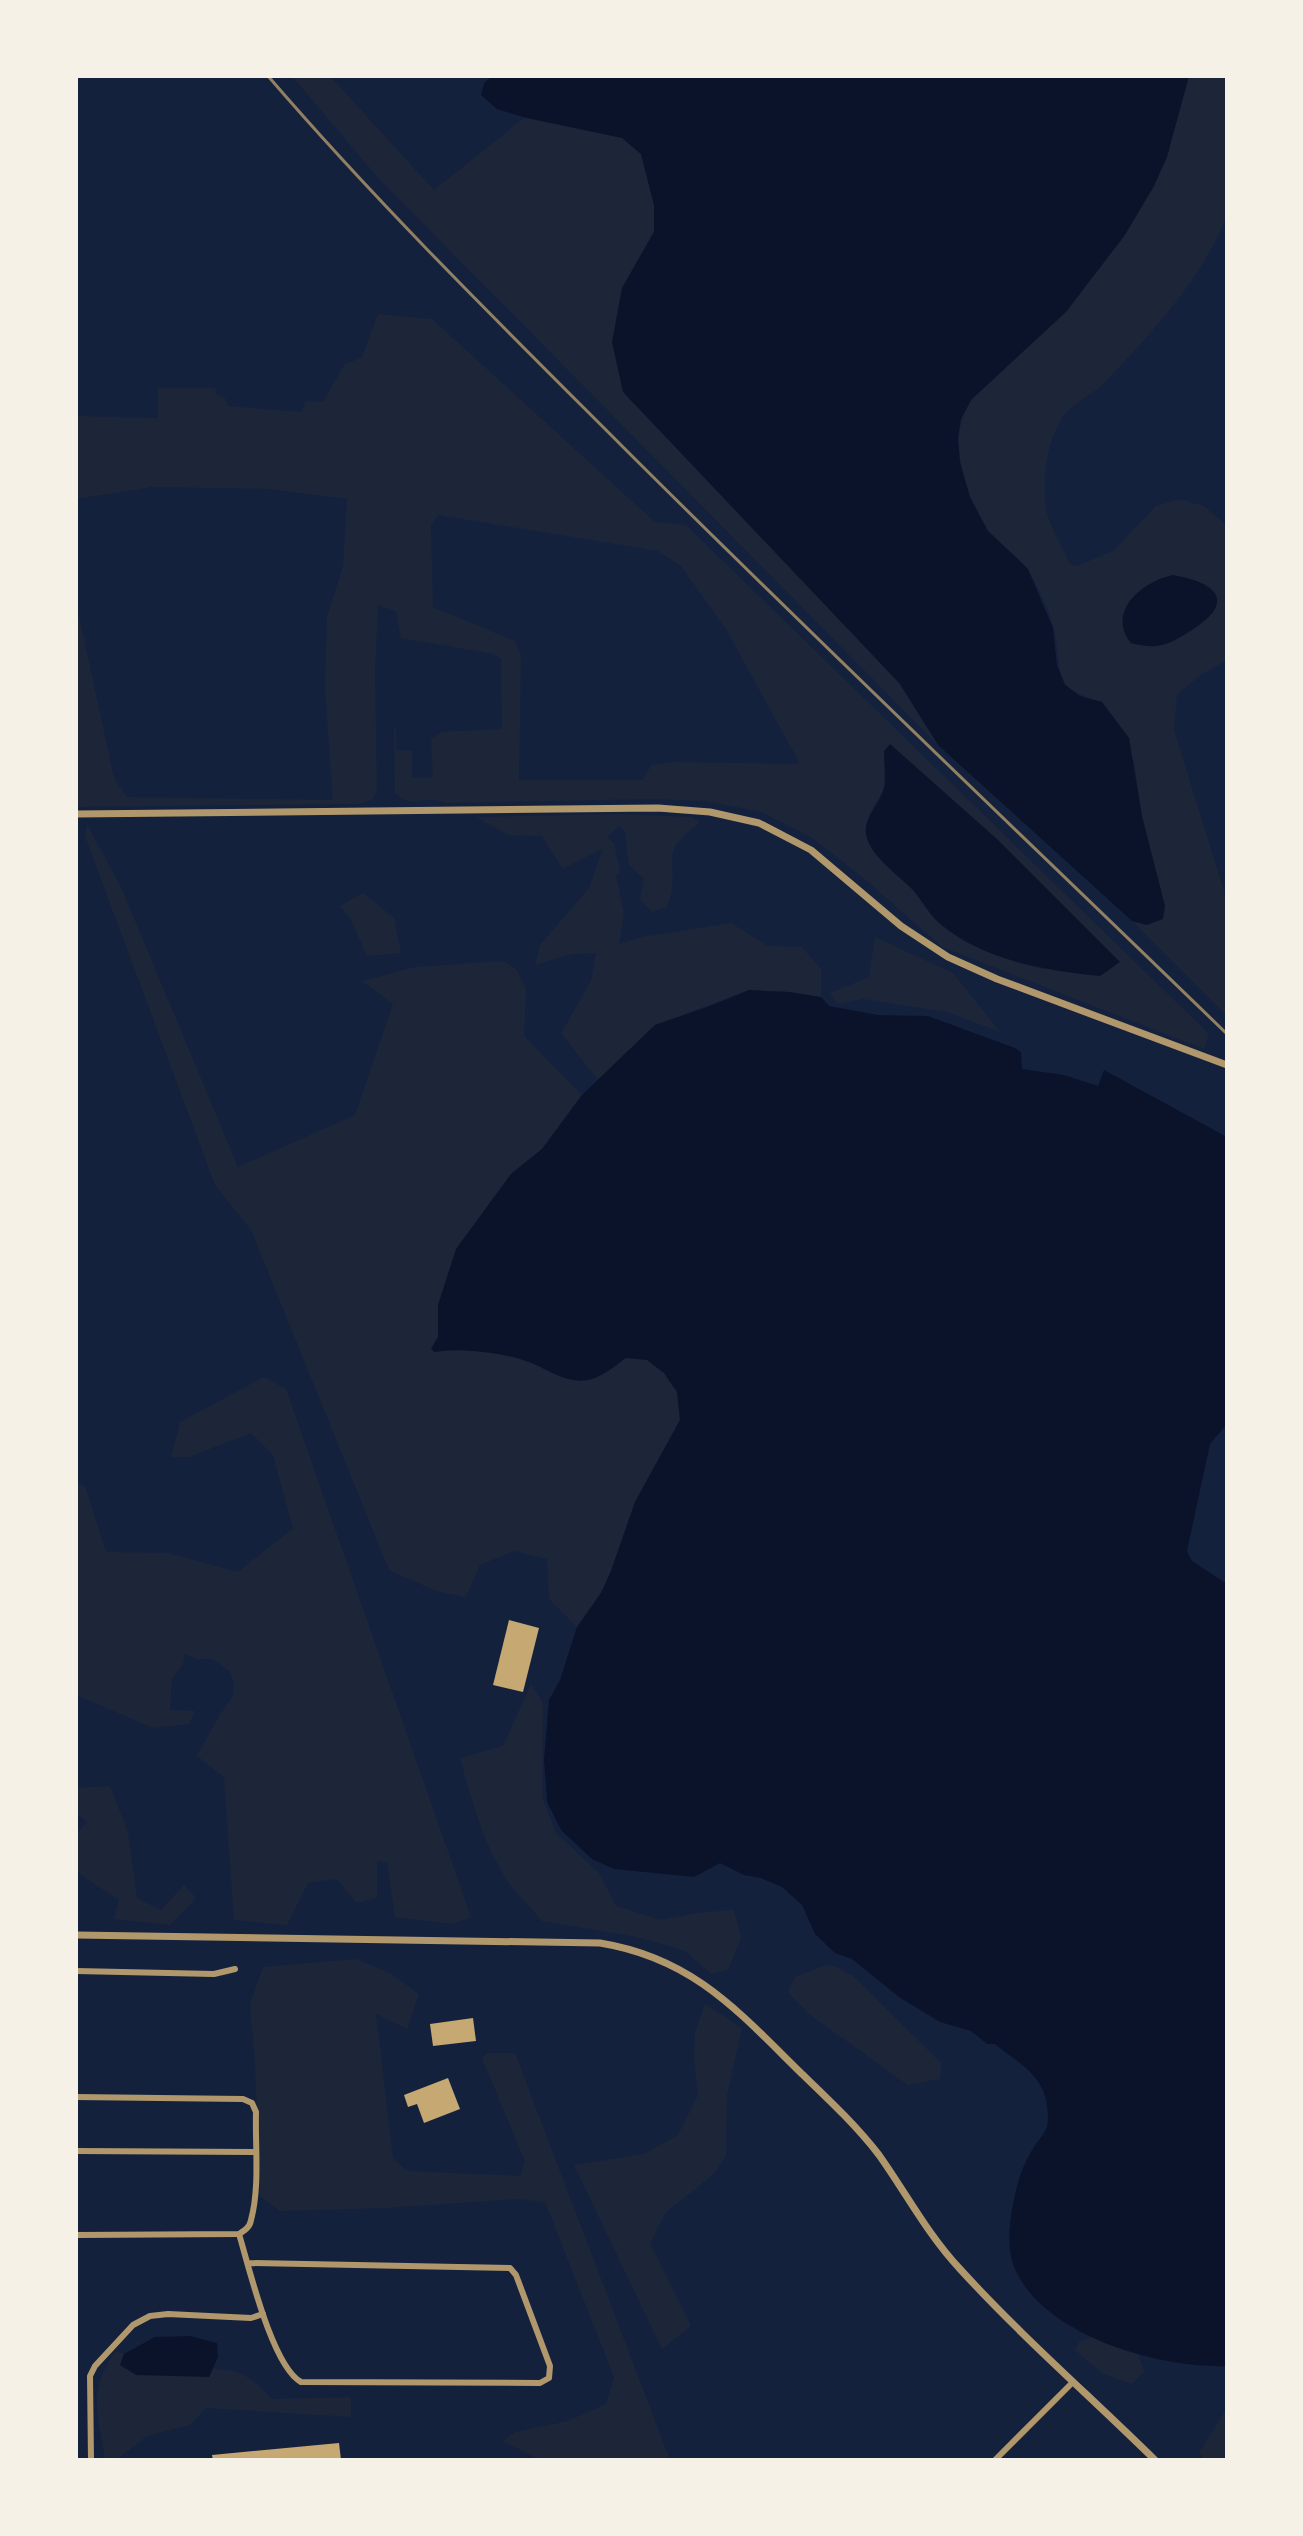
<svg xmlns="http://www.w3.org/2000/svg" width="1303" height="2536" font-family="Raleway,sans-serif">
<rect width="100%" height="100%" fill="#14213d"/>
<g fill="#1d2539" fill-rule="evenodd">
<path d="M292,76h38l104,114 90,-72 99,20 18,16 13,51v27l-32,56 278,396 38,61 -559,-566z"/>
<path d="M1189,76h38v140c-26,64 -76,118 -123,167 -12,13 -33,21 -42,35 -15,24 -19,56 -17,83 1,21 17,44 25,63l7,2 36,-15 43,-45 23,-7 25,7 23,20v134l-23,13 -27,21 -3,36 53,171v115l-95,-95 15,4 -5,-109 -8,-55 -32,-59c-54,-15 -38,-30 -48,-73 -5,-19 -15,-41 -25,-57 -9,-15 -27,-26 -39,-39 -18,-19 -34,-72 -31,-98 1,-13 6,-23 12,-35l212,-307z"/>
<path d="M378,314l54,5 223,203 31,3 523,509 -5,15 -262,-102 -76,-67 -55,-43 -50,-25 -55,-11 -52,-2 -209,4c-20,-10 -30,8 -50,-10l-1,-65h2v22l16,1v26l21,1 -2,-39 11,-7 60,-3 -1,-70 -8,-5 -92,-16 -5,-27 -18,-6 -3,68 2,116 -4,10 -13,5 -284,3v-205l38,176 13,19 206,3 -8,-111 2,-72 16,-51 4,-67 -78,-10 -117,-2 -76,12v-83l82,2v-30h57l2,7 8,3 3,8 73,6 5,-11 17,1 21,-37 18,-8zM438,515l220,36 23,15 46,65 73,133 -127,-2 -22,3 -8,15h-124l2,-124 -6,-15 -82,-34 -2,-82zM884,788l162,182c-38,-10 -76,-21 -106,-47 -13,-10 -20,-27 -32,-38 -13,-12 -40,-32 -42,-52 -2,-15 12,-32 18,-45z"/>
<path d="M617,814l75,3 8,6c-48,33 -16,41 -33,84l-15,5 -12,-13 4,-20 -15,-14 -4,-33 -6,-6 -12,11 7,6 6,28 -4,5 8,37 -5,31 23,-7 89,-14 37,23 34,1 19,22v28l-32,-5 -40,-2 -94,35 -57,55 -37,-47 30,-52 5,-28 -24,1 -37,11 5,-20 49,-57 14,-40 -40,21 -21,-33 -34,-1 -32,-18z"/>
<path d="M87,824l34,63 117,280 117,-52 38,-111 -31,-23 53,-14 88,-6 13,8 10,19 -2,48 58,59 -40,54 -31,25 -64,106 -9,25v32l-5,7 2,8c24,-5 71,1 94,10 19,7 37,22 59,18 14,-3 27,-14 38,-22l21,2 17,13 13,19 3,28 -45,82 -24,69 -10,22 -24,34 -28,-28 -2,-40 -33,-8 -34,14 -14,32 -30,-6 -47,-21 -138,-340 -36,-45 -116,-311 -14,-38z"/>
<path d="M363,893l31,25 7,35 -34,3 -17,-38 -10,-12z"/>
<path d="M875,937l78,36 47,59 -53,-20 -84,-13 -25,5 -8,-11 39,-16z"/>
<path d="M264,1377l22,12 185,528 -19,7 -57,-7 -8,-54 -10,-2v37l-21,5 -19,-24 -29,4 -21,42 -53,-5 -10,-143 -27,-21 22,-40 14,-20 1,-12 -4,-12 -17,-13h-17l-11,-5 -2,10 -11,15 -2,31 25,1 -6,13 -36,4 -77,-33v-212l9,3 21,66 62,1 70,19 55,-44 -20,-73 -22,-22 -62,24h-18l9,-35z"/>
<path d="M531,1684l12,19 -1,94 14,36 43,40 17,33 45,14 36,-7 37,-3 7,28 -13,32 -17,4 -26,-23 -48,-14 -95,-16c-13,-16 -30,-31 -40,-49 -21,-35 -31,-75 -42,-114l43,-12z"/>
<path d="M110,1786l18,46 9,66 24,12 23,-25 12,13 -26,27 -56,-6 5,-19 -38,-25 -5,-7v-34l11,-12 -11,-8v-26z"/>
<path d="M356,1959l36,15 27,20 -12,35 -31,-15 17,144 14,13 113,5 5,-14 -43,-104 6,-5h27l155,407h-130l-37,-19 12,-9 53,-11 38,-17 8,-27 -69,-175 -27,-3 -133,9 -105,3 -20,-15 -5,-134 -5,-58 13,-37z"/>
<path d="M829,1964l23,11 89,88 -1,16 -32,6 -99,-71 -21,-22 7,-15z"/>
<path d="M705,2004l37,24 -15,67 -1,61 -12,18 -48,38 -16,31 41,83 -29,23 -88,-184 70,-11 34,-19 20,-40 -4,-37 1,-25z"/>
<path d="M1093,2337l45,16 6,19 -12,12 -29,-10 -28,-24 4,-8z"/>
<path d="M115,2351l9,3 -4,11 89,12 4,-8c31,0 38,10 60,30l78,-2v20l-145,-9 -16,17 -43,11 -31,24h-11c-7,-48 -18,-65 10,-109z"/>
<path d="M1227,2408v45l-3,3 2,4h-22l-5,-7z"/>
</g>
<g fill="#0b132b">
<path d="M492,76h697l-22,81 -13,29 -29,49 -59,77 -95,88 -10,19 -3,19 2,24 10,35 18,34 40,38 25,59 4,37 8,20 15,11 22,6 27,36 13,78 23,90 -2,13 -16,6 -15,-4 -194,-176 -38,-61 -277,-292 -11,-50 10,-54 32,-56v-27l-13,-51 -19,-16 -99,-21 -26,-8 -16,-14 3,-12z"/>
<path d="M1173,575c42,7 65,26 19,55 -11,7 -22,14 -35,16 -9,1 -18,-1 -26,-3 -25,-32 12,-62 42,-68z"/>
<path d="M890,744l108,96 122,122 -20,14c-56,-6 -116,-15 -161,-53 -12,-11 -19,-27 -31,-38 -13,-12 -40,-32 -42,-52 -2,-16 14,-29 18,-45 2,-11 0,-25 0,-37z"/>
<path d="M749,990l40,2 32,5 8,9 49,9 50,1 87,32 6,4 1,17 42,6 34,11 6,-16 123,67v287l-17,20 -23,107 5,10 35,23v782c-66,3 -183,-30 -212,-97 -11,-25 -4,-57 2,-83 3,-12 8,-24 14,-34 4,-9 14,-17 16,-26 2,-7 0,-24 -2,-30 -7,-24 -32,-37 -50,-52h-8l-16,-13 -31,-9 -41,-25 -47,-38 -17,-6 -20,-19 -13,-29 -20,-18 -21,-9 -17,-3 -24,-12 -26,14 -80,-8 -22,-10 -31,-29 -14,-28 -3,-43 5,-59 11,-20 17,-53 24,-34 10,-22 24,-69 45,-82 -3,-28 -13,-19 -17,-13 -21,-2c-11,8 -24,19 -38,22 -22,4 -40,-11 -59,-18 -23,-9 -70,-15 -94,-10l-4,-3 7,-12v-32l18,-56 55,-75 31,-25 40,-54 73,-70 55,-19z"/>
<path d="M190,2336l27,7 1,14 -9,20 -73,-2 -16,-10 4,-11 31,-17z"/>
</g>
<g fill="#c6a872">
<path d="M509,1620l30,8 -16,64 -30,-7z"/>
<path d="M473,2018l3,23 -43,5 -3,-22z"/>
<path d="M448,2078l12,31 -36,14 -7,-19 -9,3 -4,-12z"/>
<path d="M339,2443l2,17h-128l-1,-5z"/>
</g>
<g fill="none" stroke-linecap="round" stroke-linejoin="round">
<g stroke="#b1986c" stroke-width="6">
<path d="M76,1971l138,3 21,-5"/>
<path d="M76,2097l167,2 9,4 4,9c-1,34 4,75 -5,108 -1,7 -6,10 -12,14l-163,1"/>
<path d="M76,2151l178,1"/>
<path d="M239,2234c10,33 33,132 62,148l239,1 9,-5 1,-12 -34,-91 -6,-7 -262,-5"/>
<path d="M91,2460l-1,-84 5,-10 38,-41 17,-9 18,-2 83,4 12,-4"/>
<path d="M995,2460l78,-78"/>
</g>
<g stroke="#b1986c" stroke-width="7">
<path d="M76,814l582,-6 52,4 49,11 52,27 90,76 47,31 49,22 230,86"/>
<path d="M76,1935l524,8c92,15 137,67 200,129 27,26 56,53 79,83 27,38 49,80 81,114 61,67 130,127 195,191"/>
</g>
<path stroke="#918062" stroke-width="3" d="M268,76c111,129 233,249 353,369 199,199 404,393 606,589"/>
</g>
<rect width="1303" height="2536" fill="none" stroke="#f6f1e7" stroke-width="156"/>
</svg>
